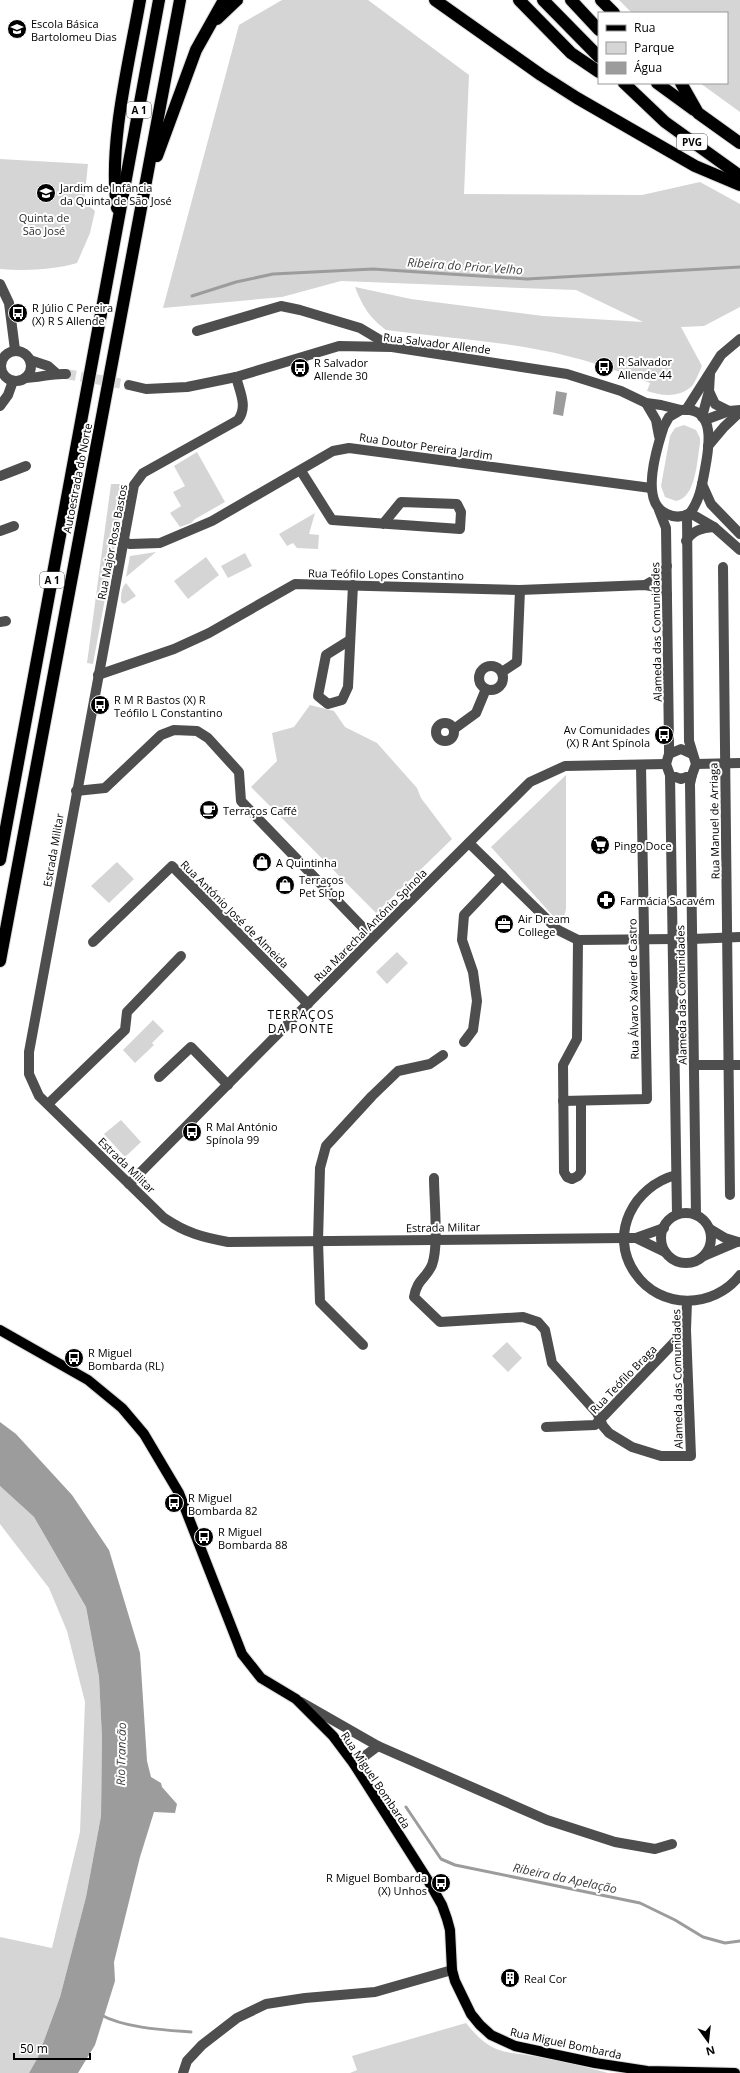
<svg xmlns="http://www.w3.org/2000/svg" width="740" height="2073" font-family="'Open Sans',sans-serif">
<rect width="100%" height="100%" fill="#fff"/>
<g fill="#d5d5d5">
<path d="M282,0h86l101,75 -5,119 178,1 58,-13 40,22v103l-36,19 -23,1 21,39c-3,6 -6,15 -10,20 -13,12 -30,10 -45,5l3,-8c-36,-14 -72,-26 -110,-33 -51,-10 -103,-13 -154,-20 -17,-13 -23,-23 -31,-43l56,12 132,17 100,6 -67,-32 -235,-9 -59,16 -119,11 76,-283z"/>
<path d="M619,0h121v112l-40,-29h27v-70h-95z"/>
<path d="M0,159l88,5 -4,38 11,9 -5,22 -13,30c-24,7 -52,8 -77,6z"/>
<path d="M684,425l12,5 4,8v5c-3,17 -4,55 -24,58l-11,-4 -4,-11 9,-50 5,-8z"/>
<path d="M197,452l28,50 -30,17 -4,4 -11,4 -10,-14 11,-7 -8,-14 12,-6 -11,-20z"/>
<path d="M111,484h15l-33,180 -6,-1z"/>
<path d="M315,513l-6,21 10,1 -1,14 -21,-1 -4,-5 -6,3 -8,-12z"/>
<path d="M156,552l-30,25 4,-21z"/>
<path d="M245,553l7,13 -24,12 -7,-12z"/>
<path d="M206,557l13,18 -31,24 -14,-18z"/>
<path d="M126,583l10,13 -12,8 -3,-2c0,-8 0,-14 5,-19z"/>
<path d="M310,705l24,6 11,16 32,16 40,45 4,10 31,41 -76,74 -125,-126 26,-26 -5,-28 22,-6z"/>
<path d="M566,775v134l-4,17 -71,-79z"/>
<path d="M117,862l17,17 -25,24 -18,-17z"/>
<path d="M397,952l11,11 -21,21 -11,-12z"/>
<path d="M153,1020l11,11 -12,12 2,2 -19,18 -12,-13z"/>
<path d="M121,1120l20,22 -16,15 -21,-23z"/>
<path d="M507,1342l15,16 -14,14 -16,-16z"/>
<path d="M0,1486l34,31 52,90 13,70 3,61 -1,78 -15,81 -26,100 -22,60 -9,16h-29v-136l52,11 28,-116 5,-130 -18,-71 -18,-43 -49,-64z"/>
<path d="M466,2023c28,35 39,27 78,35 22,4 43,9 64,15h-258l7,-3 -5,-14z"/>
</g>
<g fill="#9c9c9c">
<path d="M556,391l11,2 -4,23 -10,-2z"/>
<path d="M0,1422l16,12 56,61 37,55 31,103 7,108 4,16 10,6 1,4 15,17 -2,9 -21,-1 -14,45 -26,105 1,19 -20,64 -17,28h-49l9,-16 22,-60 26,-100 15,-81 1,-78 -3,-61 -13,-70 -52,-90 -34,-31z"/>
</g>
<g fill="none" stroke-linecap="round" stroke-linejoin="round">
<g stroke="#9c9c9c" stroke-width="3">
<path d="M192,296l44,-14 37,-8 100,-5 154,10 213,-12"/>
<path d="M406,1807l35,52 14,6 185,38 35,17 28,17 22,6 15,-2"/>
<path d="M101,2015c24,13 63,15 90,17"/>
</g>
<path stroke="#d9d9d9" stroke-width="10" stroke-dasharray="10 5" stroke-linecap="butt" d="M66,374l63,11"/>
<g stroke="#dbdbdb" stroke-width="12">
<path id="major" d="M0,1330l88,50 34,28 22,26 35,59 63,161 19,24 35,21 37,37 21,28 75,118 13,23 5,14 3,11 2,40 3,11 16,33 9,11 11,10 24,11 80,17 52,8 88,2"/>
</g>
<g stroke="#dbdbdb" stroke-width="14">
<g id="highway">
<path d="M435,0l106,75 36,23 118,68 45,19"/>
<path d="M519,0l52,53 28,19"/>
<path d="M543,0l56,57"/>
<path d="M571,0l28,30"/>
<path d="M601,0l13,13"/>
<path d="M217,19l20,-19"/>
<path d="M624,83l41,39 75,54"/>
<path d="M657,83l37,27"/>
<path d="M681,83l17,30 42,30"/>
<path d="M157,156l39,-106 28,-50"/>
<path d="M117,208c-9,-63 12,-145 23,-208"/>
<path d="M0,860l159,-860"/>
<path d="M0,961l180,-961"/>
</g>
</g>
<g stroke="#4e4e4e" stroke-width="10">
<path d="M0,284l9,19 6,47"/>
<path d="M197,331l84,-25 19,4 60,18 32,19"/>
<circle cx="16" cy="366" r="15"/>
<path d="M30,360l18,6 8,7"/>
<path d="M236,377c4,15 12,30 2,43l-95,53 -9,12 -105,567v22l10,22 125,122c22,15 38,19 64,24l396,-4h12l28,-10"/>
<path d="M25,378c14,0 27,-5 41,-4"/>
<path d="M129,385l17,4 41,-2 49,-10 103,-31 53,1 175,27 54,17 25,12 15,2 20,5"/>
<path d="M709,391l6,13 14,7"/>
<path d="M646,403l10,17 3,16"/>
<path d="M0,406l8,-11 5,-14"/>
<path d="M681,410c36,-4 28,38 24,59 -3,16 -5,31 -15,44 -7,4 -15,5 -23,1 -28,-11 -10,-67 -3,-88l5,-9z"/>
<path d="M686,410l35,-55 19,-16"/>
<path d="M702,417l7,-26 1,-17"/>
<path d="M705,420l24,-9 11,-1"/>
<path d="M708,446l16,-19 16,-15"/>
<path d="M301,471l31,49 128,9 1,-17 -4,-8 -56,-2 -18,22"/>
<path d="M0,476l26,-10"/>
<path d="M702,484l9,20 29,30"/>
<path d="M659,510l7,18 3,216v10l-3,10 4,11 11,4 11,-4 4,-11 -7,-23 -2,-226"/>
<path d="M690,513l24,14 26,23"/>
<path d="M0,531l14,-5"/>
<path d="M686,541c7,-11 16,-13 28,-14"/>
<path d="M124,542l6,2 30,-1 52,-22 121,-70 16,-3 302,40"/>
<path d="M723,567l7,628"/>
<path d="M645,585l16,-9 6,-10"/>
<path d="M0,622l6,-1"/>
<path d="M350,640l-24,15 -8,41 10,8 14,-4 6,-13 5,-102"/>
<circle cx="491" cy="678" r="12"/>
<path d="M502,672l15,-10 3,-72"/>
<path d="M98,675l76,-26 35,-16 86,-49 225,6 125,-5 17,3 5,7"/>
<circle cx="445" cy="732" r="9"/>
<path d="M454,729l22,-16 10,-24"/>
<path d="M669,754l12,-5 11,5"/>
<path d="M696,764l44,-1"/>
<path d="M670,775l7,439"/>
<path d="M692,775l-2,9 6,431"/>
<path d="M76,791l29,-3 56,-53 13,-5 23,1 11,7 31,34 2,29 132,137"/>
<path d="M469,843l89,87 20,10 95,-1"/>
<path d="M692,939l48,-2"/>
<path d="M578,940l-1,99 -14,26 1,107 3,5 5,2 6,-3 3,-4v-71"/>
<path d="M93,942l79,-76 136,138"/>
<path d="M464,1042l9,-12 4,-29 -4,-29 -11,-32 2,-25 38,-40"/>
<path d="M695,1065h45"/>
<path d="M159,1077l32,-30 37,38"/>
<path d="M563,1101l84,-2 -6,-334"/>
<path d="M48,1104l77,-74 2,-18 54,-56"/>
<path d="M676,1175c-42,11 -68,59 -41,98 25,37 79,36 105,2"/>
<path d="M434,1178c0,21 5,69 -2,87 -6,14 -15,14 -18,32l26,25 83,-5 15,5 7,8 7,33 45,50 6,13 6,7 23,14 29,9h30l-5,-126 1,-29"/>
<path d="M129,1184l244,-246 157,-156 35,-16 101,-2"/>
<circle cx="686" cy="1238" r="25"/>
<path d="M710,1229l15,9 13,4"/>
<path d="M636,1238l29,14"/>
<path d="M704,1256l33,-14"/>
<path d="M363,1345l-43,-43 -2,-61 2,-73 6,-22 46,-50 26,-25 32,-7 13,-9"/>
<path d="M546,1427l49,-2 91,-95"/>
<path d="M301,1702l77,44 169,74 68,22 40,7 17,-5"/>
<path d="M354,1764l24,-18"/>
<path d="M183,2073l4,-12 15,-16 35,-27 29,-14 39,-6 70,-6 77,-22"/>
</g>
<use href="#major" stroke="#000" stroke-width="10"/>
<use href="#highway" stroke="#000" stroke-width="12"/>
</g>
<defs>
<g id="school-disc" transform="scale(1)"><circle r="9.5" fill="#000" stroke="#fff"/><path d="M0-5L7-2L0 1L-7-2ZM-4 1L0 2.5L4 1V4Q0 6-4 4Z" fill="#fff"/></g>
<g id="bus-disc" transform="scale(1)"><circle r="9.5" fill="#000" stroke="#fff"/><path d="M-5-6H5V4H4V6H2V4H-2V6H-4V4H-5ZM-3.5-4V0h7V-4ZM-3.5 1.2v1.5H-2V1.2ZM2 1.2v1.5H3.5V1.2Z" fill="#fff"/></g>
<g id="cafe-disc" transform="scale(1)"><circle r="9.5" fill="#000" stroke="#fff"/><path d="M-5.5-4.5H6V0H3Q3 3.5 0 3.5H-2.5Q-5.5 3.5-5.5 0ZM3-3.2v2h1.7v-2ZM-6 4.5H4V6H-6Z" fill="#fff"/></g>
<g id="supermarket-disc" transform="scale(1)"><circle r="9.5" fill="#000" stroke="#fff"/><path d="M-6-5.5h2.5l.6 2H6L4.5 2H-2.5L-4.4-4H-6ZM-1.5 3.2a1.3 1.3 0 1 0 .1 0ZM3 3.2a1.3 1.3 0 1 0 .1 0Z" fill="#fff"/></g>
<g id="shop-disc" transform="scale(1)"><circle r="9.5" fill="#000" stroke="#fff"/><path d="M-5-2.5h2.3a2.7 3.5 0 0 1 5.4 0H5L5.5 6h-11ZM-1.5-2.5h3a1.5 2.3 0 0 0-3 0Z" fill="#fff"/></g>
<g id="pharmacy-disc" transform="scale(1)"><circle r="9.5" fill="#000" stroke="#fff"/><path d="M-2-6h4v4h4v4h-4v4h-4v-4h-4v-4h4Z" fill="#fff"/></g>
<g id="office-disc" transform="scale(1)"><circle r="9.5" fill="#000" stroke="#fff"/><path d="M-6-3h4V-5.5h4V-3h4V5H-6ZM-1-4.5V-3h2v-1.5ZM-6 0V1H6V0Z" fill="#fff"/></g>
<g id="building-disc" transform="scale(1)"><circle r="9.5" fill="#000" stroke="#fff"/><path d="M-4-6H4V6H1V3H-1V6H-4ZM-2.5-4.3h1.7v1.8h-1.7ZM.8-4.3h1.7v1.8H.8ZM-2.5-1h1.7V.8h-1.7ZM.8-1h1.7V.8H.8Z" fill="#fff"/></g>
</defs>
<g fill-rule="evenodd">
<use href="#school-disc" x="17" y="29"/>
<use href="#school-disc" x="46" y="193"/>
<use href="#bus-disc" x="18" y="313"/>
<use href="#bus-disc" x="604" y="367"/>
<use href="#bus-disc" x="300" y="368"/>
<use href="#bus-disc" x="100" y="705"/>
<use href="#bus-disc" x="664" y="735"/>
<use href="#cafe-disc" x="209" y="810"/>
<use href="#supermarket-disc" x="600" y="845"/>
<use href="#shop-disc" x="262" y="862"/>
<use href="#shop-disc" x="285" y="885"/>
<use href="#pharmacy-disc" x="606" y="900"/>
<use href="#office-disc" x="504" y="924"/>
<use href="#bus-disc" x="192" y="1132"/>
<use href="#bus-disc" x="74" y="1358"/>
<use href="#bus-disc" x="174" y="1503"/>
<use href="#bus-disc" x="204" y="1537"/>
<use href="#bus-disc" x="441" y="1883"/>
<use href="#building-disc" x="510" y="1978"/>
</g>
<g text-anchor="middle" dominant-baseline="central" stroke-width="4" stroke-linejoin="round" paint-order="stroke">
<g fill="#fff" stroke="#4c4c4c" stroke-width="1">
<rect x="127" y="102" width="24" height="16" rx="3"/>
<rect x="677" y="134" width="30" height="16" rx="3"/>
<rect x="40" y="572" width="24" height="16" rx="3"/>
</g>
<g font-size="10" font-weight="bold" fill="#000">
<text x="139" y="110">A 1</text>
<text x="692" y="142">PVG</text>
<text x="52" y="580">A 1</text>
</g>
<g font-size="11" fill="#000" stroke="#fff" text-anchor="start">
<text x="31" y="23">Escola Básica<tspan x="31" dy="13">Bartolomeu Dias</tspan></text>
<text x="60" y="187">Jardim de Infância<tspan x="60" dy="13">da Quinta de São José</tspan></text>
<text x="32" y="307">R Júlio C Pereira<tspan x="32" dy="13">(X) R S Allende</tspan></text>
<text x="618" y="361">R Salvador<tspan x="618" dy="13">Allende 44</tspan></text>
<text x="314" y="362">R Salvador<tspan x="314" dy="13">Allende 30</tspan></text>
<text x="114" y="699">R M R Bastos (X) R<tspan x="114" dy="13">Teófilo L Constantino</tspan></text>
<text x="650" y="729" text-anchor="end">Av Comunidades<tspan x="650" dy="13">(X) R Ant Spínola</tspan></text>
<text x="223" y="810">Terraços Caffé</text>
<text x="614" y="845">Pingo Doce</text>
<text x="276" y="862">A Quintinha</text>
<text x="299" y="879">Terraços<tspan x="299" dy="13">Pet Shop</tspan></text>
<text x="620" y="900">Farmácia Sacavém</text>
<text x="518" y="918">Air Dream<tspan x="518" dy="13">College</tspan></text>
<text x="206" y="1126">R Mal António<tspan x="206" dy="13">Spínola 99</tspan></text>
<text x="88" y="1352">R Miguel<tspan x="88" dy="13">Bombarda (RL)</tspan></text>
<text x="188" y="1497">R Miguel<tspan x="188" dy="13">Bombarda 82</tspan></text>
<text x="218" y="1531">R Miguel<tspan x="218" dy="13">Bombarda 88</tspan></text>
<text x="427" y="1877" text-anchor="end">R Miguel Bombarda<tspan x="427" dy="13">(X) Unhos</tspan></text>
<text x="524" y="1978">Real Cor</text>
</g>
<g font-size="11" fill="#2c2c2c" stroke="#fff">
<text x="44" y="217">Quinta de<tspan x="44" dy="13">São José</tspan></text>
</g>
<g font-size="11" fill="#000" stroke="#fff">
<text transform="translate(437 343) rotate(7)">Rua Salvador Allende</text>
<text transform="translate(426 446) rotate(8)">Rua Doutor Pereira Jardim</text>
<text transform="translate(77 478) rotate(-79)">Autoestrada do Norte</text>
<text transform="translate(112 542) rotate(-79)">Rua Major Rosa Bastos</text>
<text transform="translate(386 574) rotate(1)">Rua Teófilo Lopes Constantino</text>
<text transform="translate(656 632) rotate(-91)">Alameda das Comunidades</text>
<text transform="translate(714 821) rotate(-91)">Rua Manuel de Arriaga</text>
<text transform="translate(53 850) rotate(-80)">Estrada Militar</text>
<text transform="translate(235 914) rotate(45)">Rua António José de Almeida</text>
<text transform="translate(370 925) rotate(-45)">Rua Marechal António Spínola</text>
<text transform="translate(633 989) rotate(-91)">Rua Álvaro Xavier de Castro</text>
<text transform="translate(681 995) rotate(-91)">Alameda das Comunidades</text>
<text transform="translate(127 1165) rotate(44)">Estrada Militar</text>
<text transform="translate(443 1227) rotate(-1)">Estrada Militar</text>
<text transform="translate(623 1379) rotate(-46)">Rua Teófilo Braga</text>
<text transform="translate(677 1379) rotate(-91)">Alameda das Comunidades</text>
<text transform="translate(376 1780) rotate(56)">Rua Miguel Bombarda</text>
<text transform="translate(566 2043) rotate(12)">Rua Miguel Bombarda</text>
</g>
<g font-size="12" font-style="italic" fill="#3d3d3d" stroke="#fff">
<text transform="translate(465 266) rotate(4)">Ribeira do Prior Velho</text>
<text transform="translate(121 1754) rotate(-89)">Rio Trancão</text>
<text transform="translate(565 1878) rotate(12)">Ribeira da Apelação</text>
</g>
<g font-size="12" letter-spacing="1" fill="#000" stroke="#fff">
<text x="301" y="1014">TERRAÇOS<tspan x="301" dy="14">DA PONTE</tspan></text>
</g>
</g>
<rect x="598" y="12" width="130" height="72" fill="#ffffff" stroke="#999999"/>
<rect x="606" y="25" width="20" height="6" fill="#000000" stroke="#999999"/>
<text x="634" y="32" font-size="12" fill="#000000">Rua</text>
<rect x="606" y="42" width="20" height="12" fill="#d5d5d5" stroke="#999999"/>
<text x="634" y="52" font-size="12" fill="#000000">Parque</text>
<rect x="606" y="62" width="20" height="12" fill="#9c9c9c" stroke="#999999"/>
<text x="634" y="72" font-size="12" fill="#000000">Água</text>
<g transform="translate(708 2041) rotate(165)" stroke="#ffffff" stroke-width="3" paint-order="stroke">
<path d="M0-3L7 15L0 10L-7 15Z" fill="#000000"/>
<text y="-6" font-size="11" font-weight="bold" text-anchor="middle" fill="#000000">N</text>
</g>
<path d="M14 2053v6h76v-6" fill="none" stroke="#000000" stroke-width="2"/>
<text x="20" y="2053" font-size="12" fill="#000000" stroke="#ffffff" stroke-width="3" paint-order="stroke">50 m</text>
</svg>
